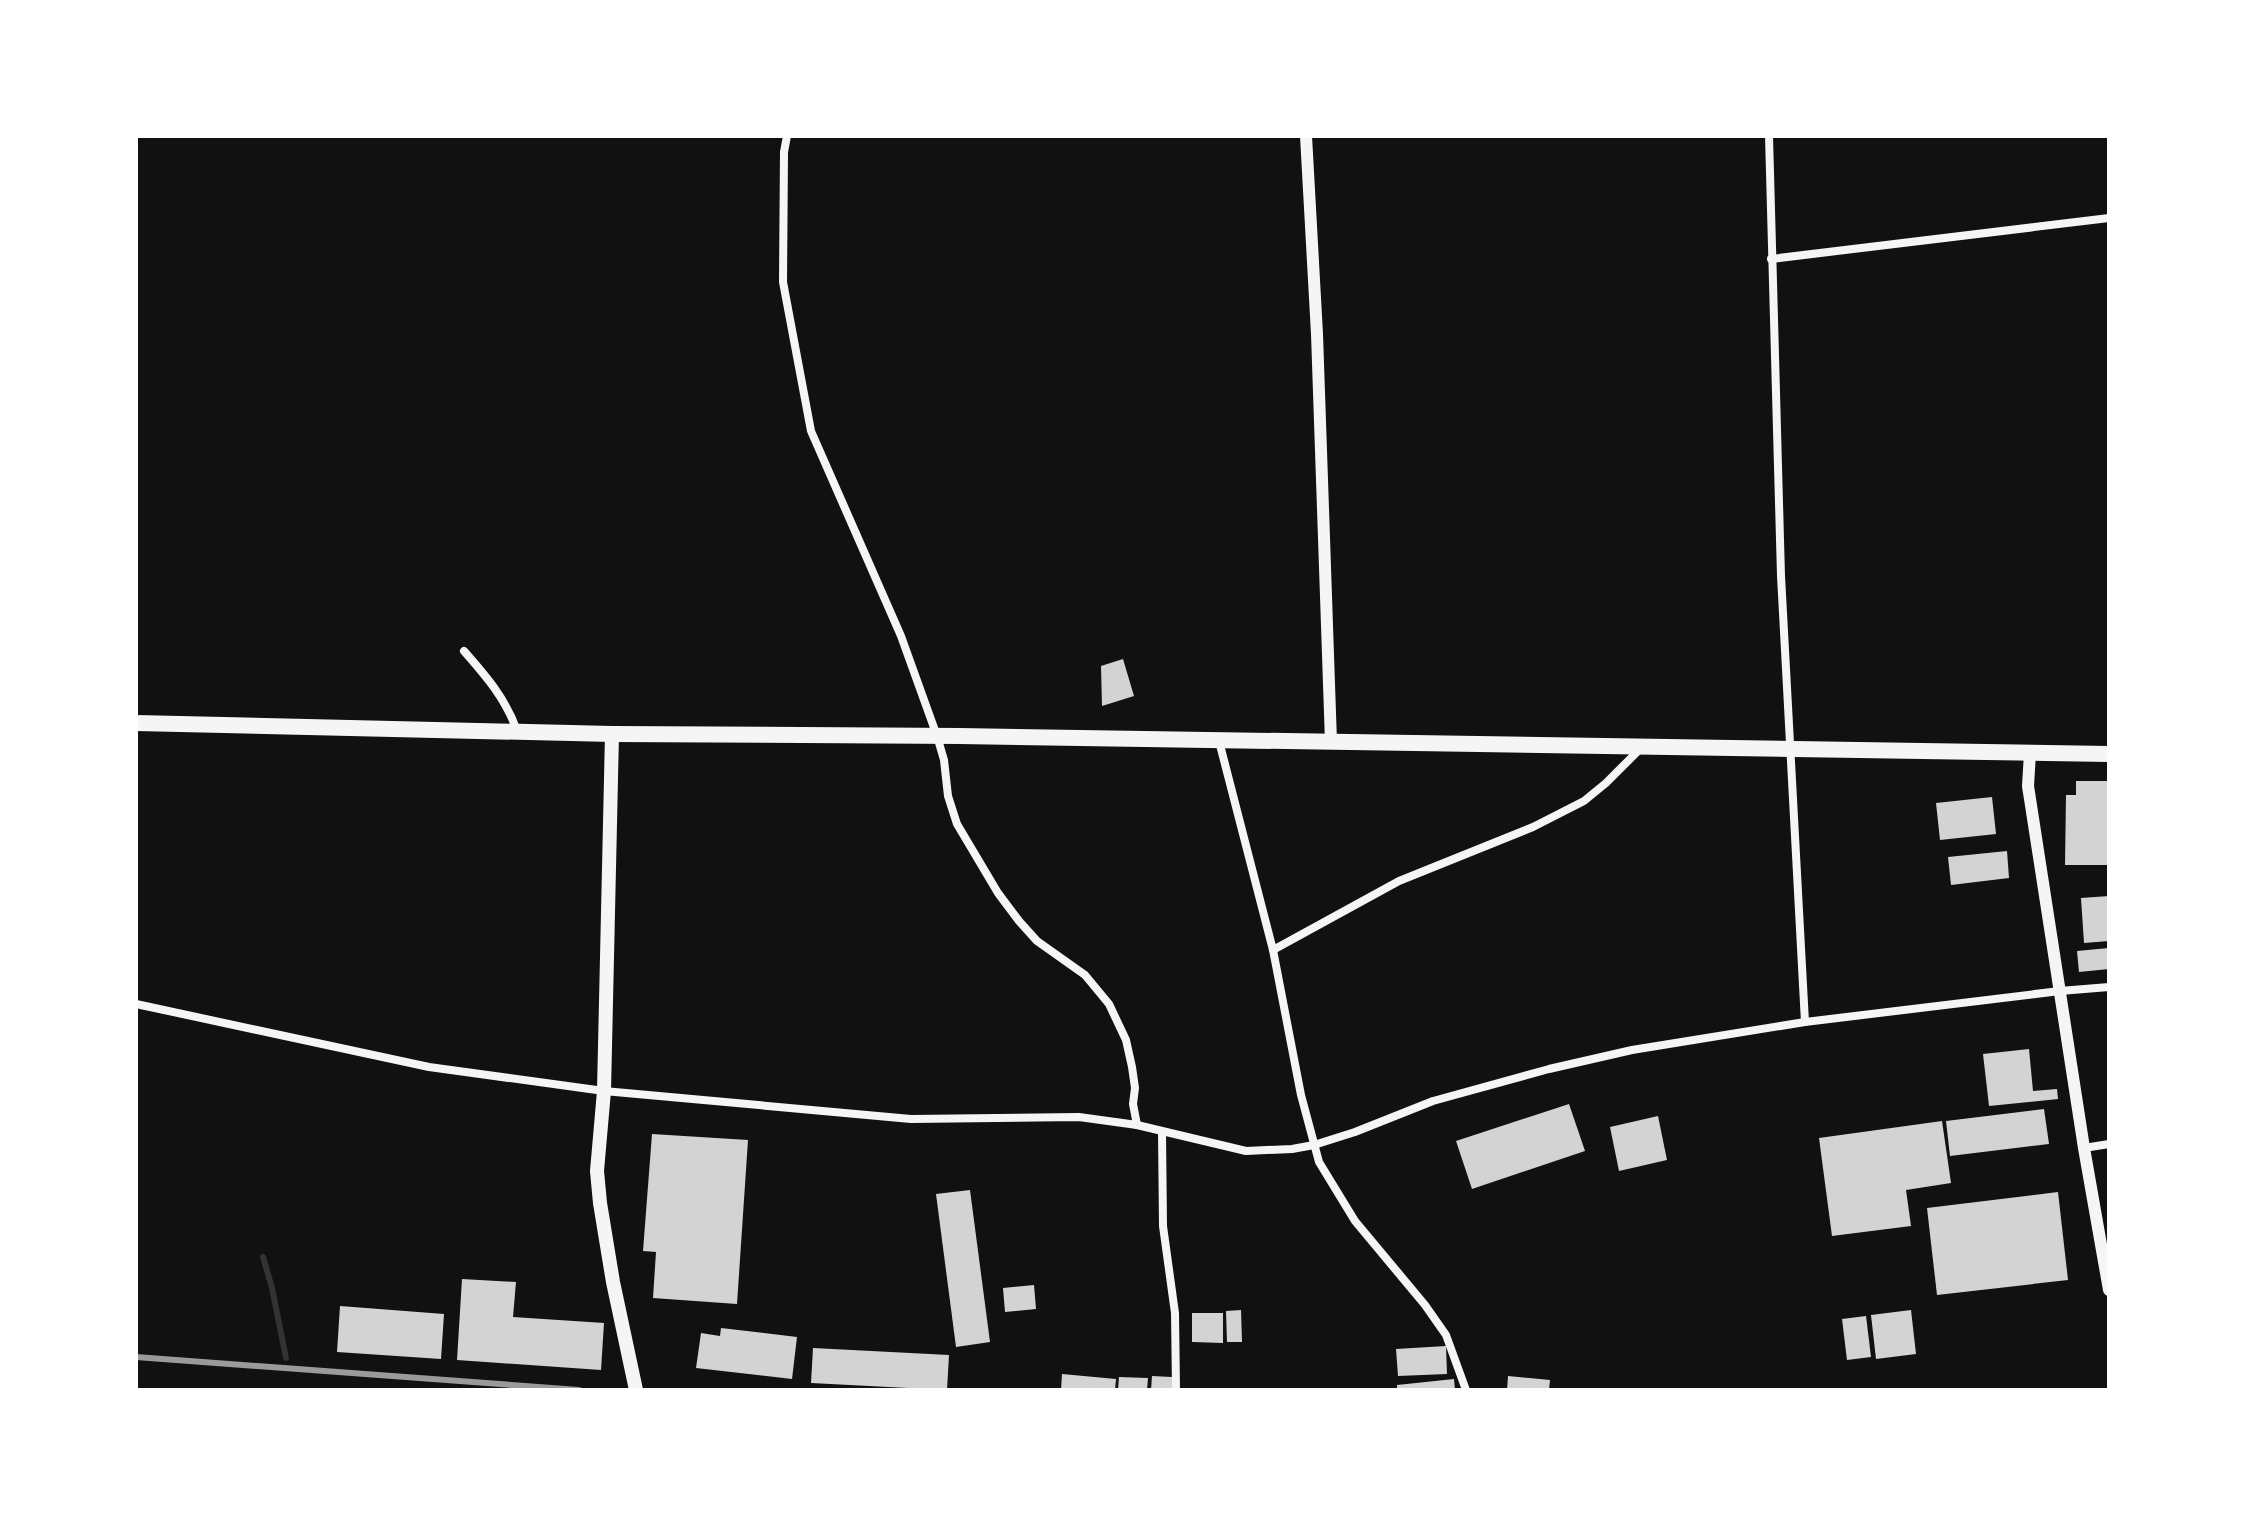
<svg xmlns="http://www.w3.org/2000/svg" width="2245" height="1526" font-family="'Source Sans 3',sans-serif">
<rect width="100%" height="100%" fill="#111"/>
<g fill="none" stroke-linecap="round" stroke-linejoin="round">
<path stroke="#333" stroke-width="6" d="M263,1257l9,31 14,70"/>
</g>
<g fill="#d3d3d3">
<path d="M1123,659l11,37 -32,10 -1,-40z"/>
<path d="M2076,781h33v84h-44l1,-70h10z"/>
<path d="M1992,797l4,37 -56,6 -4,-37z"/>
<path d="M2007,851l2,27 -58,7 -3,-28z"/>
<path d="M2109,896v45l-25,2 -3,-45z"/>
<path d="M2109,948v21l-30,3 -2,-21z"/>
<path d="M2029,1049l4,42 24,-2 1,10 -69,7 -6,-52z"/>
<path d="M1569,1104l16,47 -113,38 -16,-48z"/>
<path d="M2044,1109l5,35 -99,12 -4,-35z"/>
<path d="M1658,1116l9,44 -48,11 -9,-44z"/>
<path d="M1942,1121l9,62 -45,7 5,36 -79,10 -13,-98z"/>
<path d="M652,1134l96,6 -11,164 -84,-6 3,-46 -13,-1z"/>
<path d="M970,1190l20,152 -34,5 -20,-153z"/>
<path d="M2058,1192l10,88 -131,15 -10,-87z"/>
<path d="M462,1279l54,3 -3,35 91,6 -3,47 -144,-10z"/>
<path d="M1034,1285l2,24 -31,3 -2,-24z"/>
<path d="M340,1306l104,8 -3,45 -104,-7z"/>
<path d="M1241,1310l1,32h-15l-1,-31z"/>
<path d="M1911,1310l5,44 -40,5 -5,-44z"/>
<path d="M1192,1313h31v30l-31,-1z"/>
<path d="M1866,1316l5,41 -24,3 -5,-41z"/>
<path d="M721,1328l76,9 -5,42 -96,-11 5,-35 19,3z"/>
<path d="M1446,1346l1,28 -49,2 -2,-27z"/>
<path d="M813,1348l136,7 -2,35 -136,-7z"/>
<path d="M1062,1374l54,5 -1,11h-54z"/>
<path d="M1152,1376l20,1v13h-21z"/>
<path d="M1508,1376l42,4 -1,10h-42z"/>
<path d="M1119,1377l29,1 -1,12h-29z"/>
<path d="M1454,1379l1,11h-58v-5z"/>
</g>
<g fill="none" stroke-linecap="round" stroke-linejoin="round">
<g stroke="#f5f5f5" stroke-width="8">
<path d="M787,136l-3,16 -1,130 28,149 90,205 36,100 7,24 4,36 9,28 41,69 21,28 18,20 48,34 24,29 17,36 6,27 3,21 -2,16 4,21"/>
<path d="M1769,136l12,440 24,446"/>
<path d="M1771,259l338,-41"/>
<path d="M464,651c22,25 42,48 53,80"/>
<path d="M1219,741l54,209 28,145 18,67 36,59 70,84 21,30 20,55"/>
<path d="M1273,950l126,-69 134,-54 51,-26 22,-18 35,-35"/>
<path d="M136,1004l293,63 175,24 307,28 168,-2 58,8 109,26 46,-2 22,-4 41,-13 78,-31 116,-32 83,-19 173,-28 255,-31 49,-4"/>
<path d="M1162,1132l1,94 12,87 1,77"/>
<path d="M2084,1148l25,-4"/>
</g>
<g stroke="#f5f5f5" stroke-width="12">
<path d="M1306,136l11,198 14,408"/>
<path d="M2030,753l-2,33 56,362 25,142"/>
</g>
<path stroke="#f5f5f5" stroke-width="14" d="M612,734l-8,357 -7,80 3,32 13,79 23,108"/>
<path stroke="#f5f5f5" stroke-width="16" d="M136,723l476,11 348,2 1149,18"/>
<path stroke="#9a9a9a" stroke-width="6" d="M136,1357l443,33"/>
</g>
<rect width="2245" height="1526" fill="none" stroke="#ffffff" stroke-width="276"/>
</svg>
